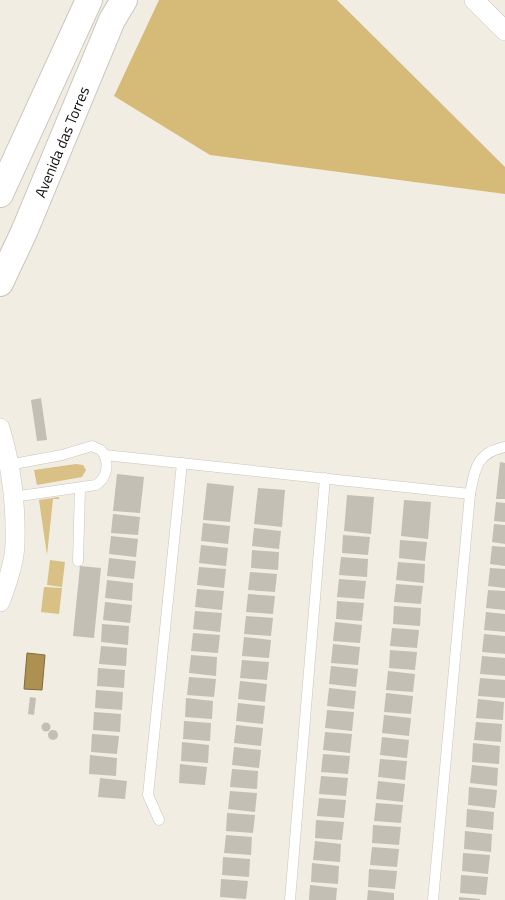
<svg xmlns="http://www.w3.org/2000/svg" width="505" height="900" font-family="'Titillium Web',sans-serif">
<rect width="100%" height="100%" fill="#f1ede2"/>
<g fill="#d9c084">
<path d="M76,464l7,1 3,5 -4,7 -45,8 -3,-15z"/>
<path d="M59,497v2h-6l-6,56 -8,-55z"/>
<path d="M50,560l15,2 -3,25 -15,-2z"/>
<path d="M44,587l18,1 -3,26 -18,-2z"/>
</g>
<path fill="#d5ba78" d="M159,0h178l168,167v27l-295,-39 -96,-59z"/>
<path fill="#ac9150" stroke="#7f6b3d" d="M27,653l18,2 -3,35 -18,-1z"/>
<g fill="#c3bfb4">
<path d="M41,398l6,42 -10,1 -6,-41z"/>
<path d="M500,462l5,1v36h-9z"/>
<path d="M117,474l27,3 -4,36 -27,-2z"/>
<path d="M207,483l27,3 -4,36 -27,-2z"/>
<path d="M258,488l27,2 -3,37 -28,-3z"/>
<path d="M347,495l27,2 -3,37 -27,-3z"/>
<path d="M404,500l27,2 -3,37 -27,-3z"/>
<path d="M496,502l9,1v19l-11,-1z"/>
<path d="M113,514l27,3 -2,18 -27,-2z"/>
<path d="M203,523l27,3 -2,18 -27,-3z"/>
<path d="M494,524l11,1v19l-13,-2z"/>
<path d="M254,528l27,3 -2,18 -27,-3z"/>
<path d="M343,535l27,2 -2,18 -26,-2z"/>
<path d="M111,536l27,3 -2,18 -27,-3z"/>
<path d="M400,540l27,2 -2,19 -26,-3z"/>
<path d="M201,545l27,3 -2,18 -27,-3z"/>
<path d="M492,546l13,1v19l-15,-2z"/>
<path d="M252,550l27,2 -1,18 -27,-2z"/>
<path d="M341,557l27,2 -1,18 -28,-2z"/>
<path d="M109,558l27,3 -2,18 -27,-3z"/>
<path d="M398,562l27,2 -1,19 -28,-3z"/>
<path d="M80,566l21,2 -7,70 -21,-2z"/>
<path d="M199,567l27,2 -2,19 -27,-3z"/>
<path d="M490,568l15,1v19l-17,-2z"/>
<path d="M250,572l27,2 -2,18 -27,-2z"/>
<path d="M339,579l27,2 -2,18 -27,-2z"/>
<path d="M107,580l26,3 -1,18 -27,-3z"/>
<path d="M396,584l27,2 -2,18 -27,-2z"/>
<path d="M197,589l27,2 -2,19 -27,-3z"/>
<path d="M488,590l17,1v19l-19,-2z"/>
<path d="M248,594l27,2 -2,18 -27,-2z"/>
<path d="M337,601l27,2 -2,18 -26,-2z"/>
<path d="M105,602l27,3 -2,18 -27,-3z"/>
<path d="M394,606l27,2 -1,18 -27,-2z"/>
<path d="M195,611l27,2 -2,19 -27,-3z"/>
<path d="M486,612l19,2v18l-21,-2z"/>
<path d="M246,616l27,2 -2,18 -27,-2z"/>
<path d="M335,622l27,3 -2,18 -27,-2z"/>
<path d="M102,624l27,2 -1,19 -27,-3z"/>
<path d="M392,628l27,2 -2,18 -27,-2z"/>
<path d="M193,633l27,2 -2,18 -27,-2z"/>
<path d="M484,634l21,2v18l-23,-2z"/>
<path d="M244,637l27,3 -2,18 -27,-2z"/>
<path d="M333,644l27,3 -2,18 -27,-2z"/>
<path d="M101,646l26,2 -1,18 -27,-2z"/>
<path d="M390,650l27,2 -2,18 -26,-2z"/>
<path d="M191,655l26,2 -1,19 -27,-3z"/>
<path d="M482,656l23,2v18l-25,-2z"/>
<path d="M242,660l27,2 -2,18 -27,-2z"/>
<path d="M331,666l27,3 -2,18 -27,-3z"/>
<path d="M98,668l27,2 -1,18 -27,-2z"/>
<path d="M388,671l27,3 -2,18 -27,-2z"/>
<path d="M189,677l27,2 -2,18 -27,-2z"/>
<path d="M480,678l25,2v18l-27,-2z"/>
<path d="M240,681l27,3 -2,18 -27,-3z"/>
<path d="M329,688l27,3 -2,18 -27,-3z"/>
<path d="M96,690l27,2 -1,18 -27,-2z"/>
<path d="M386,693l27,3 -2,18 -27,-2z"/>
<path d="M30,697l6,1 -2,17 -6,-1z"/>
<path d="M186,698l27,3 -1,18 -27,-2z"/>
<path d="M478,699l26,3 -1,18 -27,-2z"/>
<path d="M238,703l27,3 -2,18 -27,-3z"/>
<path d="M327,710l27,2 -2,19 -27,-3z"/>
<path d="M94,712l27,2 -1,18 -27,-2z"/>
<path d="M384,715l27,3 -2,18 -27,-3z"/>
<path d="M184,721l27,2 -1,18 -27,-2z"/>
<path d="M476,722l26,2 -1,18 -27,-2z"/>
<circle cx="46" cy="727" r="4.5"/>
<path d="M236,725l27,3 -2,18 -27,-3z"/>
<circle cx="53" cy="735" r="5"/>
<path d="M325,732l27,2 -2,19 -27,-3z"/>
<path d="M92,734l27,2 -2,18 -26,-2z"/>
<path d="M382,737l27,3 -2,18 -27,-3z"/>
<path d="M182,742l27,3 -1,18 -27,-2z"/>
<path d="M473,743l27,3 -1,18 -27,-2z"/>
<path d="M234,747l27,3 -2,18 -27,-3z"/>
<path d="M323,754l27,2 -2,18 -27,-2z"/>
<path d="M90,755l27,3 -1,18 -27,-2z"/>
<path d="M380,759l27,2 -2,19 -27,-3z"/>
<path d="M180,764l27,3 -2,18 -26,-2z"/>
<path d="M472,765l26,3 -1,18 -27,-3z"/>
<path d="M232,769l26,2 -1,18 -27,-2z"/>
<path d="M321,776l27,2 -2,18 -27,-2z"/>
<path d="M100,778l27,3 -2,18 -27,-2z"/>
<path d="M378,781l27,3 -2,18 -27,-3z"/>
<path d="M469,787l28,3 -2,18 -27,-3z"/>
<path d="M230,791l27,2 -2,19 -27,-3z"/>
<path d="M319,798l27,2 -2,18 -27,-2z"/>
<path d="M376,803l27,2 -2,18 -27,-2z"/>
<path d="M467,809l27,3 -1,18 -27,-3z"/>
<path d="M227,813l28,2 -2,18 -27,-2z"/>
<path d="M316,820l28,2 -2,18 -27,-2z"/>
<path d="M373,825l28,2 -2,18 -27,-2z"/>
<path d="M465,831l27,3 -1,18 -27,-3z"/>
<path d="M226,835l26,2 -1,18 -27,-2z"/>
<path d="M315,841l26,3 -1,18 -27,-2z"/>
<path d="M372,847l27,2 -2,18 -27,-2z"/>
<path d="M463,853l27,2 -2,19 -26,-3z"/>
<path d="M223,857l27,2 -1,18 -27,-2z"/>
<path d="M312,863l27,3 -1,18 -27,-2z"/>
<path d="M369,869l28,2 -2,18 -27,-2z"/>
<path d="M461,875l27,2 -2,18 -26,-2z"/>
<path d="M221,879l27,2 -2,18 -26,-2z"/>
<path d="M310,885l27,3 -1,12h-27z"/>
<path d="M368,890l26,3v7h-27z"/>
<path d="M459,897l21,2v1h-21z"/>
</g>
<g fill="none" stroke-linecap="round" stroke-linejoin="round">
<g stroke="#cac5bb" stroke-width="11">
<g id="lane">
<path d="M105,455l365,39c5,-25 6,-41 35,-47"/>
<path d="M8,465l54,-10 30,-9 9,4c9,11 7,27 -5,35l-83,12"/>
<path d="M78,561l2,-73"/>
<path d="M159,820l-11,-25 34,-332"/>
<path d="M290,900l35,-422"/>
<path d="M433,900l37,-406"/>
</g>
</g>
<g stroke="#cac5bb" stroke-width="20">
<g id="street">
<path d="M474,0l31,31"/>
<path d="M0,428c11,36 16,77 15,115 0,19 -8,41 -15,59"/>
</g>
</g>
<g stroke="#cac5bb" stroke-width="28">
<g id="secondary">
<path d="M0,194l89,-194"/>
<path id="s1" d="M0,283l24,-51 88,-212 12,-20"/>
</g>
</g>
<use href="#lane" stroke="#fff" stroke-width="10"/>
<use href="#street" stroke="#fff" stroke-width="19"/>
<use href="#secondary" stroke="#fff" stroke-width="26"/>
</g>
<g text-anchor="middle" dominant-baseline="central" stroke-width="5" stroke-linejoin="round" paint-order="stroke">
<g font-size="15" fill="#151310" stroke="#fffaef">
<text stroke="none"><textPath href="#s1" startOffset="154">Avenida das Torres</textPath></text>
</g>
</g>
</svg>
